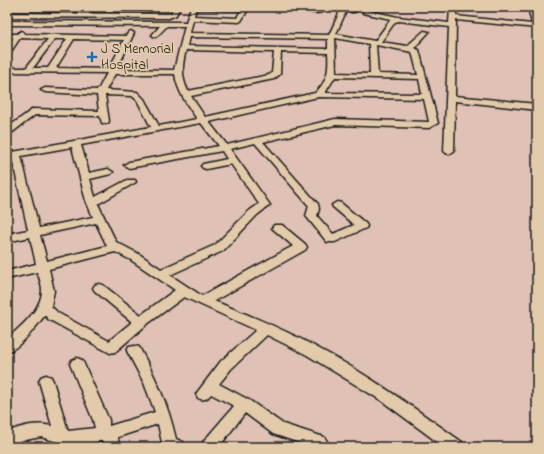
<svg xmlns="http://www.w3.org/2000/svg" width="544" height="454" font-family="'Indie Flower',sans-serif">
<rect width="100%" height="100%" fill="#e0c1b5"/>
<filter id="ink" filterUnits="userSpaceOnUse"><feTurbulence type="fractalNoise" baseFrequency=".025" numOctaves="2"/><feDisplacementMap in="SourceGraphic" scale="8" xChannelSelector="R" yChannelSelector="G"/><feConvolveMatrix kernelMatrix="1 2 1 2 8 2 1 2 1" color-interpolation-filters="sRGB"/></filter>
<g filter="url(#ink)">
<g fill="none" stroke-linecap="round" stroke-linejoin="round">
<g stroke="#1c1c1c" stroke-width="3">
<g id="street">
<path d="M174,7h6l-4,8 -7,3 -162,-1v-4l161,1 3,-1z"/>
<path d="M191,7l58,1 -8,13 -2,1 -46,-2 -3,13 139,2 13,-28h6l-12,27 39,7 16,-22 -28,-6v-2l4,-4h7l-4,4 28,6 51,6 1,-16h6v9l76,8 -4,-17h6l3,10v11l-81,-8 -1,76 82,8v6l-82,-9 -1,50 -5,3 -3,-1 -2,-2 5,-124 -50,-6 -4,1 -14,20 26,4 17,-15 5,1 -15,16 5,2 19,73 -9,5 -94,-3 -72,17 55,62 1,5 -2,7 16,18 21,-9 -21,-18 -1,-2 5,-3 4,1 25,21 1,2 -1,2 -31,14h-8l-21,-26 3,-10 -54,-63 -25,6 40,56 -13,10 -34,36 -53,24 32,21 91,-50 -21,-18 2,-3h8l23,19 2,3 -2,3 -91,51c35,14 69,28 102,46 52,27 99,62 146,95l2,5h-20l-62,-46 -75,-46 -40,-20 -36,34 -12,15 30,16 34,24 41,13 7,10h-19l-39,-13 -28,-21 -26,34h-18l2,-5 31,-36 -23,-12c-4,5 -7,7 -13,4l-2,-4 25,-33 35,-31 -72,-33 -38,28 -31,27 -5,1 -62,-34 -3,-4c-9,12 -25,33 -38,37v-13c13,-12 35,-29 35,-49 0,-6 -3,-13 -5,-18l-30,7v-8l29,-7 -6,-27 -23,5v-8l21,-4 -16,-72 -5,1v-6l144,-26 -14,-27 -5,-4 -27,-1 4,26 -1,2h-6l-2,-7 -65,-1 -25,19 -3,1v-7l26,-19 66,2 -2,-16 -52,-3 -4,-2 4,-2 53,2 9,-17 -100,-1v-4h19l22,-29 -28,-1 -10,15h-3v-7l6,-8h-6v-4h10l4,-3 2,1 1,2 102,2 3,-4 2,-1 3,2 -17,36 57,1 11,-44h-18l-10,10 -2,1 -3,-2 8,-9 -153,-1v-4l179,1zM196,9l45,1 -4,8 -43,-2zM189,37l139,2v10l-141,-3zM335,38l34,6 1,30 -34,-1zM55,39h12l-19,29h-15zM74,39l50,1 -15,29 -53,-1zM376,45l36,7 6,23 -40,-1zM186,50l88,2 -2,21 -3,2 -81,16c-7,-14 -6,-26 -2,-41zM281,52l47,1c1,17 0,28 -13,40l-110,24 -14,-21 83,-17 6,-5zM115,74h60c2,17 13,32 22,45l-38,7 -15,-27 -7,-7 -31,-2zM335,77l84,2 3,15 -97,-1zM318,97l106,2 5,23 -94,-3 -108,26 -18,-23zM201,123l18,23 -90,16 -5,3 5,3 93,-17 5,8 -24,5 -2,2 2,2 3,1 25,-5 28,40 -10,7 -34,34 -54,24 -22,-15 -23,-12 -18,-38 38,-22 -1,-2h-8l-32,17 -5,-18 21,-5 2,-2 -5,-3 -19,4 -8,-28zM72,147l14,54 7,16 -54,11 -18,-72zM96,223l11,23 -60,15 -7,-26zM115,252l16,8 44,30 -34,25 -38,-30 -4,-1 -4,1 -2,3 2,3 37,31 -23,19 -51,-28 -7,-7 3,-15 -5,-22z"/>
<path d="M298,7l24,2 3,2c-7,4 -21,1 -27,-4z"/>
<path d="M353,7h7l-5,5h-4l-1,-1z"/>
<path d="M134,346l5,1c17,31 29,57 37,92l7,3 2,5h-22l-5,-23 -40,13 1,10h-16v-6l-32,5 -30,-9 -21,4 -13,5v-14c15,-6 29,-10 45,-6l-13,-45 2,-4 5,-2 5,2 2,4 15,50 27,-3 -2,-8 -23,-56 2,-4 5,-2 5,2 2,4 25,56v6l46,-14 -11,-29 -17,-32 2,-4z"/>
</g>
</g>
<use href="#street" fill="#e2caaa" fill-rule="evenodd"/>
</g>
</g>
<path fill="#1f6fb2" stroke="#e2caaa" stroke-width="1.5" d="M90 51h4v4h4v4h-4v4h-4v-4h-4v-4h4z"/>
<g text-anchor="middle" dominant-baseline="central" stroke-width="3.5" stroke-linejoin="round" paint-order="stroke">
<g font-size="14" fill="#1c1c1c" stroke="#e2caaa" text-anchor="start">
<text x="101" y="49">J S Memorial<tspan x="101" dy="16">Hospital</tspan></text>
</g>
</g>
<rect width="544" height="454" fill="none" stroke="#e2caaa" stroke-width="24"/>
<rect x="12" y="12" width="520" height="430" fill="none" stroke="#1c1c1c" stroke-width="1.5" filter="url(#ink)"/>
</svg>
